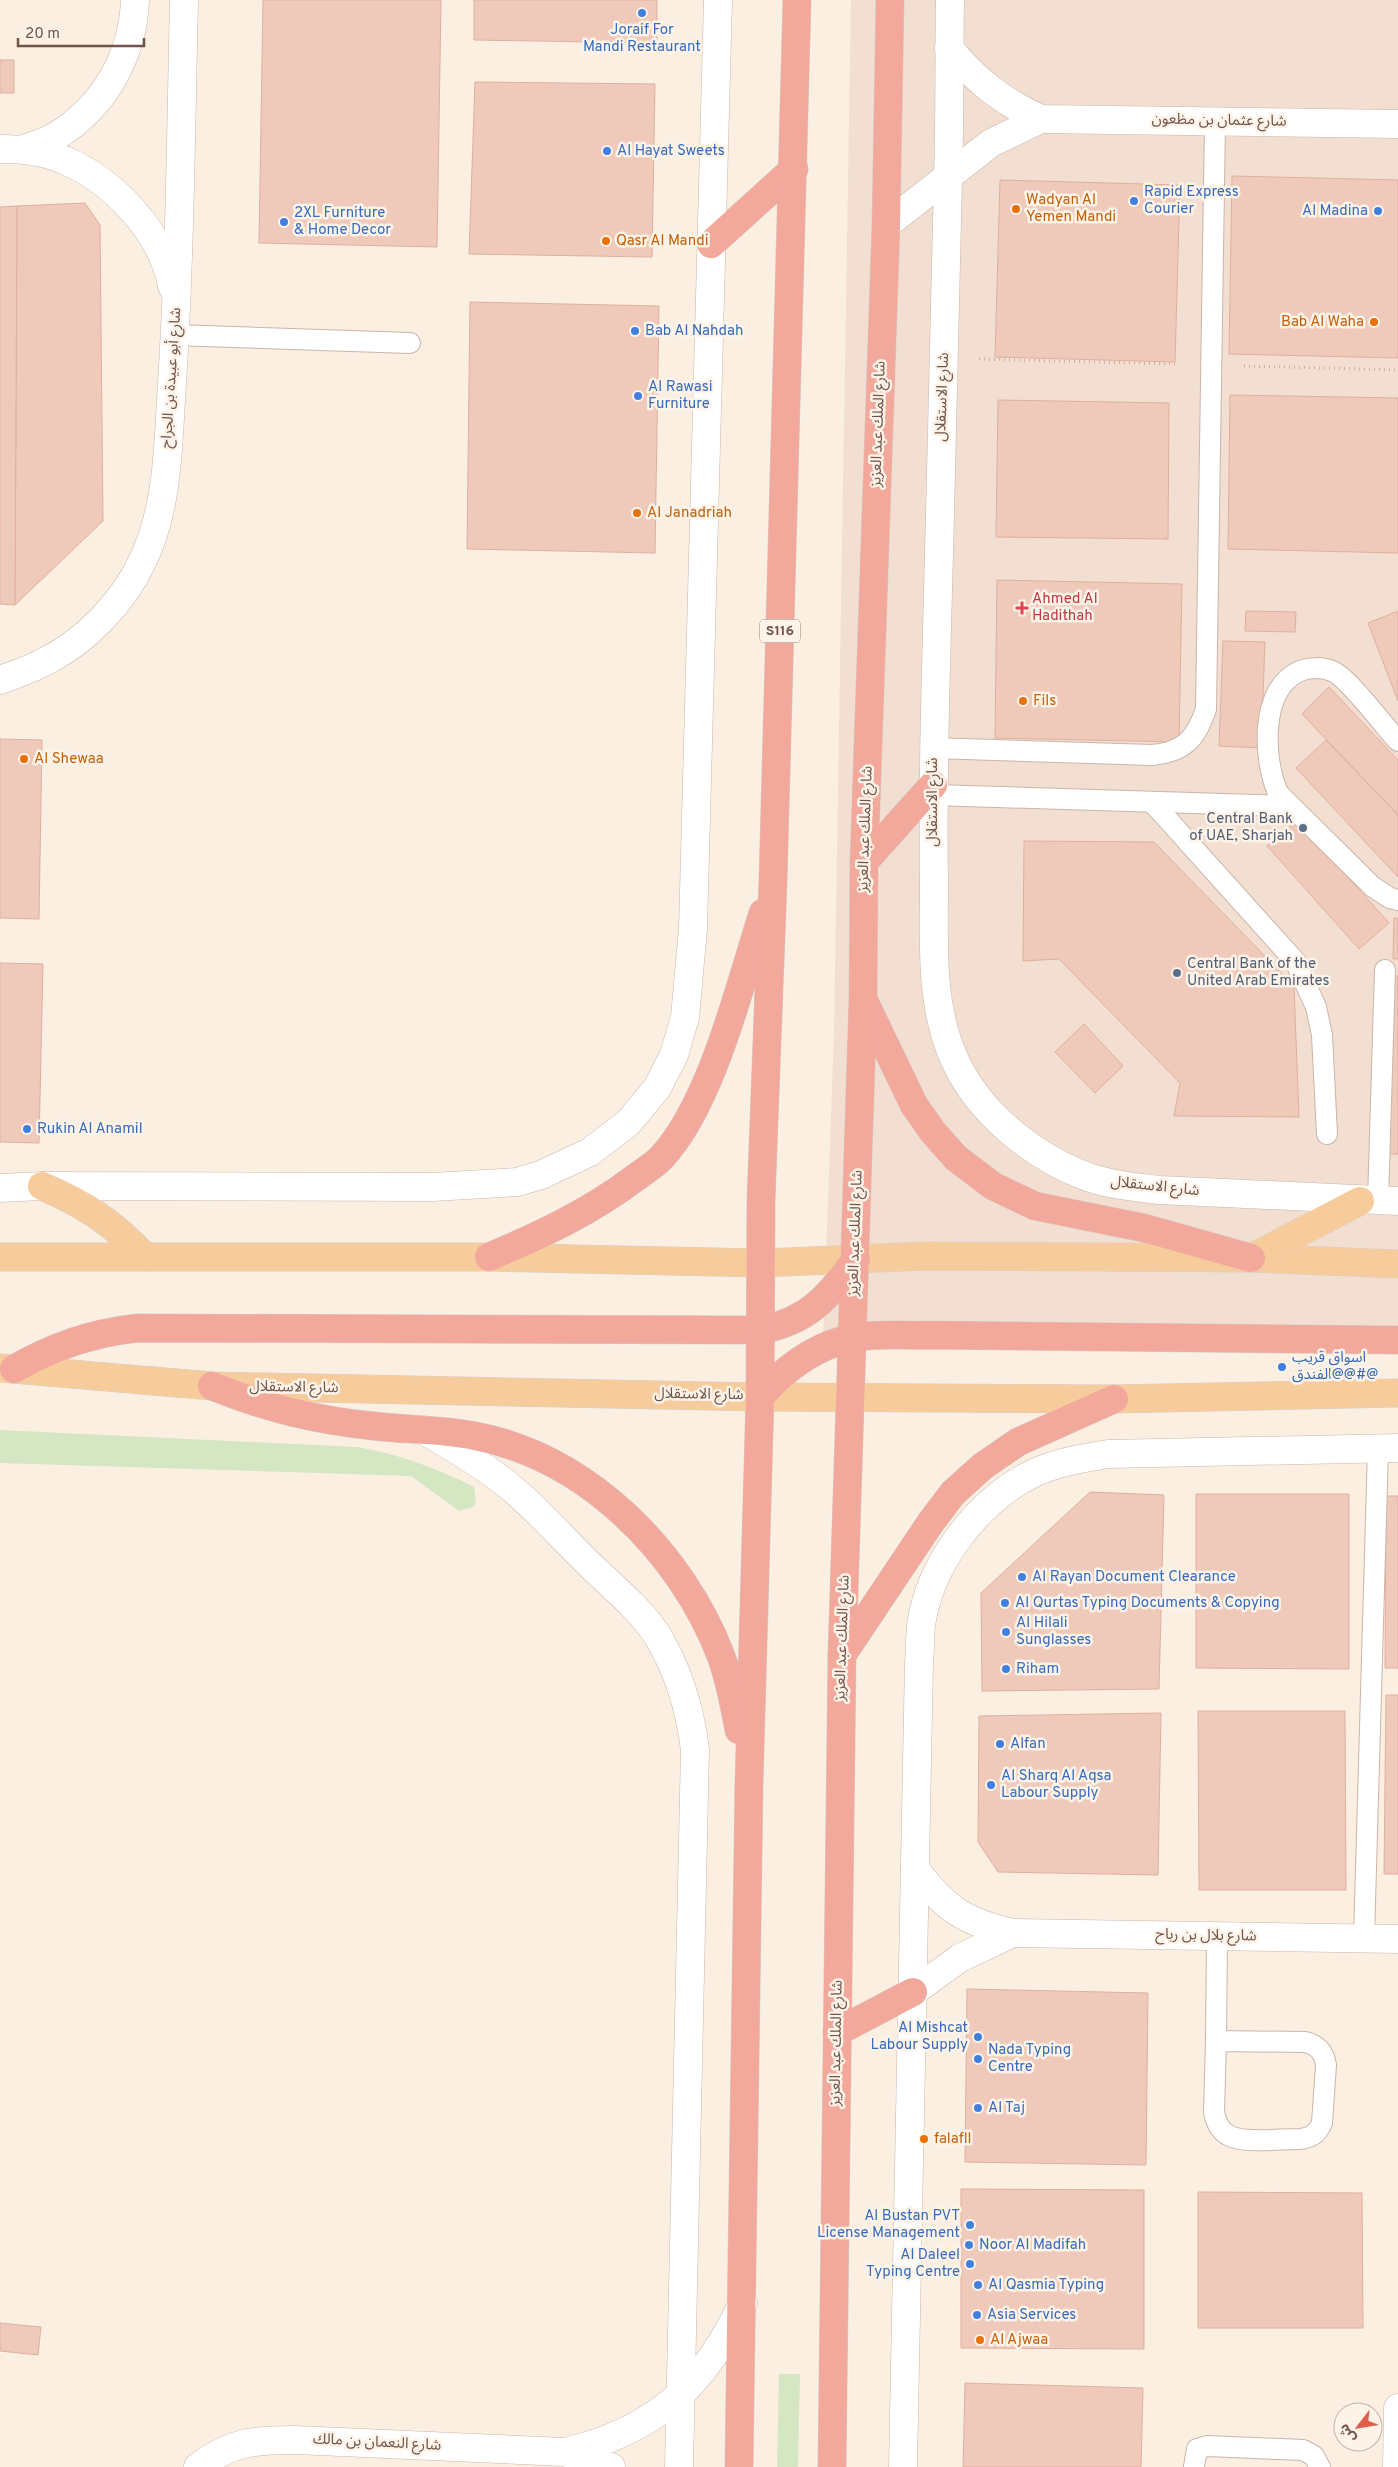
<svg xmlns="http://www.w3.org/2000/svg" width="1398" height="2467" font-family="Overpass,'Noto Sans Arabic',sans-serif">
<rect width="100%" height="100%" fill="#fbefe2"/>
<path fill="#f2dfd1" d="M851,0h547v1330l-575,7 11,-304z"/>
<g fill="#d5e7c2">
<path d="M0,1430l357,17c42,7 79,21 117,40l2,15 -3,5 -14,4 -48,-35 -411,-13z"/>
<path d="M779,2374h21l-2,93h-21z"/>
</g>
<g fill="#efcabb" stroke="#e0af9c">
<path d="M263,0h178l-4,247 -178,-4z"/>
<path d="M474,0h183v43l-183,-3z"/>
<rect x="0" y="60" width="14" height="33"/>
<path d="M475,82l180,2 -3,173 -183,-3z"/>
<path d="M1232,176l166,4v178l-169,-4z"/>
<path d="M1000,180l180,5 -5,177 -180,-5z"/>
<path d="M85,203l15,22 3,296 -88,84 2,-399z"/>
<path d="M17,206l-2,399 -15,-1v-397z"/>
<path d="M470,302l189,4 -4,247 -188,-4z"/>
<path d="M1230,395l168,3v155l-170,-4z"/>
<path d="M998,400l171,3 -1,136 -172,-2z"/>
<path d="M997,580l185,4 -3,158 -184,-4z"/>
<path d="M1246,611l50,1 -1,20 -50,-1z"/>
<path d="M1398,611v90l-30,-78z"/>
<path d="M1223,641l42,1 -4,106 -42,-2z"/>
<path d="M1329,687l69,73v55l-96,-101z"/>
<path d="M0,739l42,1 -3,179 -39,-1z"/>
<path d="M1326,740l72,75v62l-102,-109z"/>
<path d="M1297,820l92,103 -30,26 -92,-103z"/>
<path d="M1024,841l130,1 140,144 5,131 -125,-1 6,-33 -121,-124 -36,2z"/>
<path d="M1394,918h4v41h-5z"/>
<path d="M0,963l43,1 -4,179 -39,-1z"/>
<path d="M1386,976h12v178h-15z"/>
<path d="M1084,1024l39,42 -28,27 -40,-41z"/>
<path d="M1090,1492l74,3 -5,194 -177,2 -1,-98z"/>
<path d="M1196,1494h153v175l-153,-1z"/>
<path d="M1386,1496h12v172h-13z"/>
<path d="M1386,1695h12v179h-14z"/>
<path d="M1198,1711h147l1,179h-147z"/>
<path d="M1161,1713l-3,162 -160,-3 -20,-30 1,-126z"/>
<path d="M967,1989l181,4 -2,172 -181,-3z"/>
<path d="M961,2189l183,1v159l-183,-1z"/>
<path d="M1198,2192l164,1 1,135h-165z"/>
<path d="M0,2323l41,4 -3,28 -38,-4z"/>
<path d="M965,2383l178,5 -2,79h-178z"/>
</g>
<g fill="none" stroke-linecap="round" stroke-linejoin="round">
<g stroke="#cbb5aa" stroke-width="22">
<g id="lane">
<path d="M175,335l235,8"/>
<path d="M1398,741c-15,-16 -49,-63 -66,-70 -10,-4 -24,-4 -34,1 -38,18 -35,87 -20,121l95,94 17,11 8,2"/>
<path d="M933,748l219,7c32,-3 44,-16 54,-46l9,-588"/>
<path d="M933,795l356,11"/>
<path d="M1152,802l143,159 21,46 6,28 5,99"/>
<path d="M1378,1201l7,-231"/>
<path d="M1364,1938l14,-490"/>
<path d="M1216,2041l89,1c13,3 19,10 21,23l-4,58c-5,11 -11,15 -23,16 -19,0 -50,4 -67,-2 -11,-4 -16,-14 -18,-25z"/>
<path d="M1216,2041l1,-105"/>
<path d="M1194,2467l3,-18 10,-3 96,4 11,6 6,11"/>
</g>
</g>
<g stroke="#cbb5aa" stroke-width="29">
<g id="street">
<path d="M950,0c-1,60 0,119 -2,179 -3,163 -8,326 -12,489 -2,73 -3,146 -2,219 0,58 -4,115 19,169 23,55 80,101 135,121 23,8 47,10 71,13l239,11"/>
<path d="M949,48c26,32 54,54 92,71l357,5"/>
<path d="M0,149c21,0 44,2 64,11 50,21 98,72 108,126"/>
<path d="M24,149c10,-4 22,-7 32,-13 48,-29 77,-80 79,-136"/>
<path d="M886,225l105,-82 50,-24"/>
<path d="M0,680c14,-5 29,-10 42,-17 42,-20 80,-59 100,-101 27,-55 26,-119 30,-179 8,-127 9,-255 12,-383"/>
<path d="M0,1188l42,-2 391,1 84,-5 24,-7 49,-23 38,-29 29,-35 17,-33 11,-38 8,-88 25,-929"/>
<path d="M423,1430c28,16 55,32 80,51 32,25 59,57 88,85 23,22 49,43 66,69 22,36 33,73 38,115l-16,717"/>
<path d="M915,1869c30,40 50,53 98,64l385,6"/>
<path d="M913,1992l47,-34 53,-25"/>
<path d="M565,2452c90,-21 139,-66 178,-149"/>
<path d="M198,2467c35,-26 56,-27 98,-27l268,12 47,15"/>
<path d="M903,2467l16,-804c1,-12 1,-25 2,-38 9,-62 57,-125 113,-152 24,-11 49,-15 74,-19l290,-6"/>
<path d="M1397,2467l1,-59"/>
</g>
</g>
<g stroke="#d7cfcc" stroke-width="29">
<g id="primary">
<path d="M42,1186c43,18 71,37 103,71"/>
<path d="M0,1257h489l271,6 165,-7 326,2 147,6"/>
<path d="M1253,1257l107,-56"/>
<path d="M0,1368l212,18 548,11 354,2 284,-6"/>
</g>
</g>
<g stroke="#d7cfcc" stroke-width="29">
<g id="highway">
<path d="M711,244l83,-75"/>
<path d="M864,862l69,-77"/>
<path d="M865,1003l49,102 19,27 23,26 37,28 42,20 109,22 107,30"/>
<path d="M489,1257c52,-22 101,-45 146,-79 9,-7 20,-13 27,-21 50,-54 78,-173 101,-244"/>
<path d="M14,1369c40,-23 78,-36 124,-41l622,2c47,-8 69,-33 96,-71"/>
<path d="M212,1386c54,22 103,34 161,40 34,4 68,3 102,10 112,21 206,116 246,220 9,24 13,49 18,74"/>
<path d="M760,1397c25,-29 54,-51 92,-59 23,-5 50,-2 73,-3l473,5"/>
<path d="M842,1655l89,-133 22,-29 30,-27 35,-24 96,-43"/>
<path d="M837,2032l76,-40"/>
<path d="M739,2467l10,-684 11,-386 1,-196 12,-320 24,-881"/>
<path d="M832,2467l10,-812 21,-657 1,-136 22,-637 4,-225"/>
</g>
</g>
<g stroke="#d3ad9f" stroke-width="3" stroke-dasharray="1 4" stroke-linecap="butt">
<path d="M979,359l199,5"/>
<path d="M1244,366l154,4"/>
</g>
<use href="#lane" stroke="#fff" stroke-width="20"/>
<use href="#street" stroke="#fff" stroke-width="28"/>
<use href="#primary" stroke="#f7cc9d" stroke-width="28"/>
<use href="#highway" stroke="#f2a99c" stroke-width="28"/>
</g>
<g fill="#3f7fe0" stroke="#fef3e8" stroke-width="2">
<circle cx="642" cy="13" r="5"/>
<circle cx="607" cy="151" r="5"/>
<circle cx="1134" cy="201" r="5"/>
<circle cx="1378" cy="211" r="5"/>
<circle cx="284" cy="222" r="5"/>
<circle cx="635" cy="331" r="5"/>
<circle cx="638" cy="396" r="5"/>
<circle cx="27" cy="1129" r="5"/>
<circle cx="1282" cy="1367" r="5"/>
<circle cx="1022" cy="1577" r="5"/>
<circle cx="1005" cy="1603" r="5"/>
<circle cx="1006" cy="1632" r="5"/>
<circle cx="1006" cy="1669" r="5"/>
<circle cx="1000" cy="1744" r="5"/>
<circle cx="991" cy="1785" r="5"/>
<circle cx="978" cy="2037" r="5"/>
<circle cx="978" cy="2059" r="5"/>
<circle cx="978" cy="2108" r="5"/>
<circle cx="970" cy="2225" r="5"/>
<circle cx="969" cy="2245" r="5"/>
<circle cx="970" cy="2264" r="5"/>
<circle cx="978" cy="2285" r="5"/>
<circle cx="977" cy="2315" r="5"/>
</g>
<g fill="#e8710a" stroke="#fef3e8" stroke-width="2">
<circle cx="1016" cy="209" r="5"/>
<circle cx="606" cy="241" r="5"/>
<circle cx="1374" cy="322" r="5"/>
<circle cx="637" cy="513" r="5"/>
<circle cx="1023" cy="701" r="5"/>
<circle cx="24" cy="759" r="5"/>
<circle cx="924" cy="2139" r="5"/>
<circle cx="980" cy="2340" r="5"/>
</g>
<path fill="#e0444e" stroke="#fef3e8" stroke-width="2" d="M1019.5 600.5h5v5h5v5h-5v5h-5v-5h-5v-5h5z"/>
<g fill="#5c6f8a" stroke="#fef3e8" stroke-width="2">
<circle cx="1303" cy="828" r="5"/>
<circle cx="1177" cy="973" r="5"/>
</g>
<g text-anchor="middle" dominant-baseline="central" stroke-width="5" stroke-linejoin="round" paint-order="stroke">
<rect fill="#fef3e8" stroke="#9b8479" stroke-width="1" x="760" y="619.5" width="40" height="23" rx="4"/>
<g font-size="14" font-weight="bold" fill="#71544a">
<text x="780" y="631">S116</text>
</g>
<g font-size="15" fill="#366cbe" stroke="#fef3e8" text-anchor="start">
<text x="642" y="30" text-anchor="middle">Joraif For<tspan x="642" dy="17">Mandi Restaurant</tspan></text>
<text x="617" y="151">Al Hayat Sweets</text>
<text x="1144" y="192">Rapid Express<tspan x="1144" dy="17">Courier</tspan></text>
<text x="1368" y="211" text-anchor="end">Al Madina</text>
<text x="294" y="213">2XL Furniture<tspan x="294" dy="17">&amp; Home Decor</tspan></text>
<text x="645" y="331">Bab Al Nahdah</text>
<text x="648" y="387">Al Rawasi<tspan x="648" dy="17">Furniture</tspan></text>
<text x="37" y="1129">Rukin Al Anamil</text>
<text x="1292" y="1358">اسواق قريب<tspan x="1292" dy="17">الفندق@@#@</tspan></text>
<text x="1032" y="1577">Al Rayan Document Clearance</text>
<text x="1015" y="1603">Al Qurtas Typing Documents &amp; Copying</text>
<text x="1016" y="1623">Al Hilali<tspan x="1016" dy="17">Sunglasses</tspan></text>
<text x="1016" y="1669">Riham</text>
<text x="1010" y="1744">Alfan</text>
<text x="1001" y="1776">Al Sharq Al Aqsa<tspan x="1001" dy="17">Labour Supply</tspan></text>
<text x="968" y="2028" text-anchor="end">Al Mishcat<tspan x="968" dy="17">Labour Supply</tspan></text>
<text x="988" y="2050">Nada Typing<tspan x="988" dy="17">Centre</tspan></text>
<text x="988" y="2108">Al Taj</text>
<text x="960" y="2216" text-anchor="end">Al Bustan PVT<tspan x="960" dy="17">License Management</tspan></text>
<text x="979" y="2245">Noor Al Madifah</text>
<text x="960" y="2255" text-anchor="end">Al Daleel<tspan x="960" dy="17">Typing Centre</tspan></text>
<text x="988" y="2285">Al Qasmia Typing</text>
<text x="987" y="2315">Asia Services</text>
</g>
<g font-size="15" fill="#71544a" stroke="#fef3e8">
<text transform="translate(1219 121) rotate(1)">شارع عثمان بن مظعون</text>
<text transform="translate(172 378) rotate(-86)">شارع أبو عبيدة بن الجراح</text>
<text transform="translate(943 397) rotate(-88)">شارع الاستقلال</text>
<text transform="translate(879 424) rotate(-88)">شارع الملك عبد العزيز</text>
<text transform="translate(933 802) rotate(-90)">شارع الاستقلال</text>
<text transform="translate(866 829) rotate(-88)">شارع الملك عبد العزيز</text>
<text transform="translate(1155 1187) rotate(6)">شارع الاستقلال</text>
<text transform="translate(856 1233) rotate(-88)">شارع الملك عبد العزيز</text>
<text transform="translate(294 1388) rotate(1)">شارع الاستقلال</text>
<text transform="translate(699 1395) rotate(1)">شارع الاستقلال</text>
<text transform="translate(843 1638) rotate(-88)">شارع الملك عبد العزيز</text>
<text transform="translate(1206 1936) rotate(1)">شارع بلال بن رباح</text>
<text transform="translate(837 2043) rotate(-89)">شارع الملك عبد العزيز</text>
<text transform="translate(377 2443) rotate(3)">شارع النعمان بن مالك</text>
</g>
<g font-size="15" fill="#c56008" stroke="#fef3e8" text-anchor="start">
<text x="1026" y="200">Wadyan Al<tspan x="1026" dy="17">Yemen Mandi</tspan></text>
<text x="616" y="241">Qasr Al Mandi</text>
<text x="1364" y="322" text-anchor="end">Bab Al Waha</text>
<text x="647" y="513">Al Janadriah</text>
<text x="1033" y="701">Fils</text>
<text x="34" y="759">Al Shewaa</text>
<text x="934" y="2139">falafll</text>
<text x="990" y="2340">Al Ajwaa</text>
</g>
<g font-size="15" fill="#be3a42" stroke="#fef3e8" text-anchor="start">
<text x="1032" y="599">Ahmed Al<tspan x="1032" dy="17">Hadithah</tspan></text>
</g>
<g font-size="15" fill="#4e5e75" stroke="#fef3e8" text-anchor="end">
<text x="1293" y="819">Central Bank<tspan x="1293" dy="17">of UAE, Sharjah</tspan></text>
<text x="1187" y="964" text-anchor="start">Central Bank of the<tspan x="1187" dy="17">United Arab Emirates</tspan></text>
</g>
</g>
<g transform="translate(1358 2427) rotate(239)"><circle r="24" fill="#fef3e8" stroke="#c6b3a9"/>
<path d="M0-4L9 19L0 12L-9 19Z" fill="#df5e4d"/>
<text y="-8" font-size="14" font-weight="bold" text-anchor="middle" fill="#71544a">ش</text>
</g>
<path d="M18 38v8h126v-8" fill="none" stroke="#71544a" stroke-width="2.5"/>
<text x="25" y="38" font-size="15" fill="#71544a" stroke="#fef3e8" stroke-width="4" paint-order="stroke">20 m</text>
</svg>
